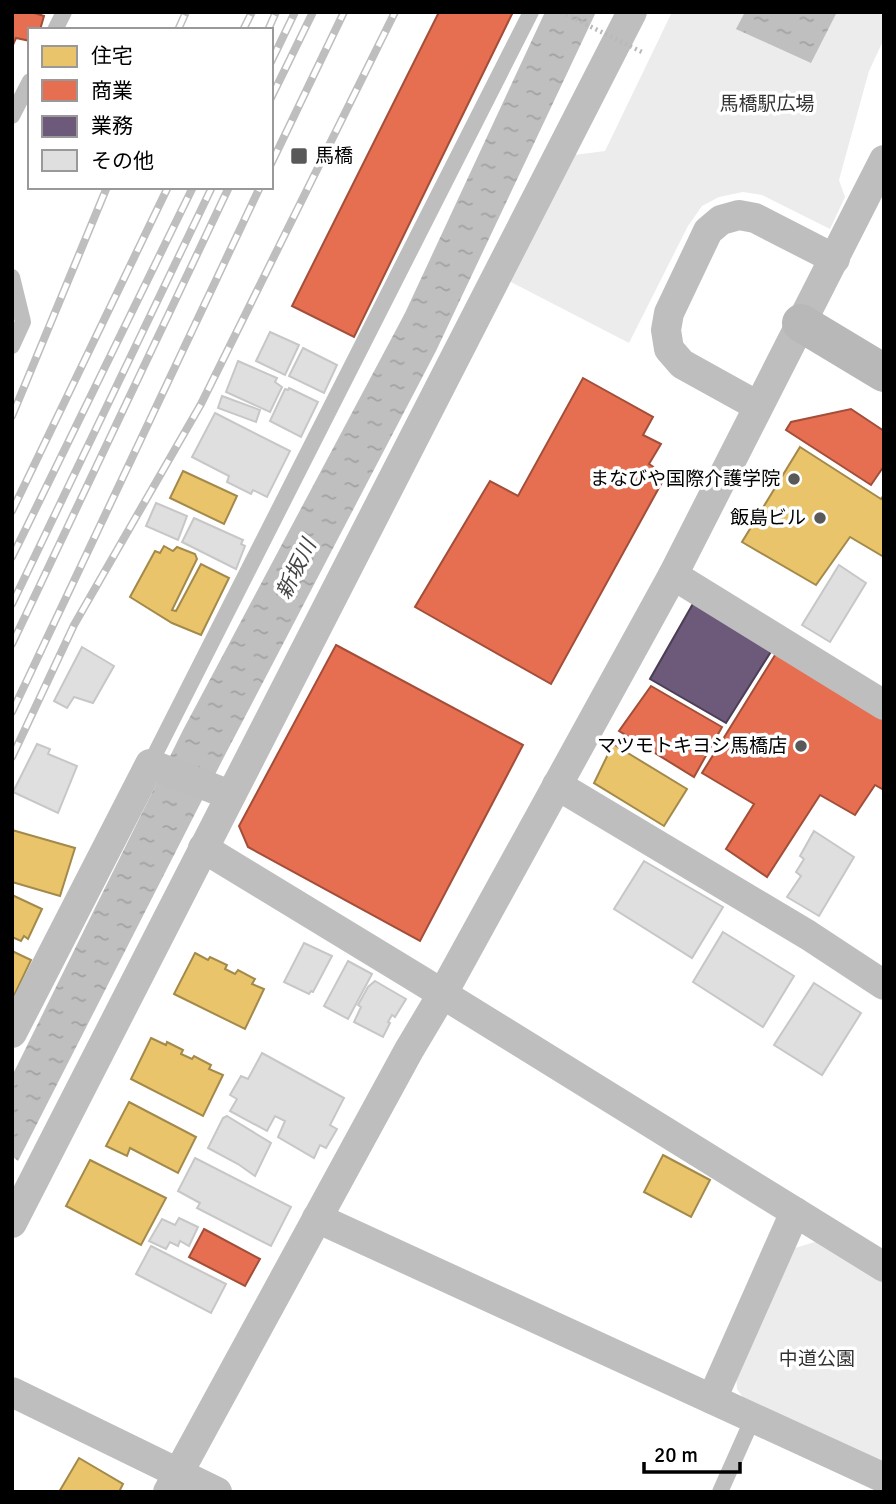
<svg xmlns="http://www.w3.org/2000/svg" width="896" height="1504" font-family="Signika,'Noto Sans JP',sans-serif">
<defs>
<pattern id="water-ripples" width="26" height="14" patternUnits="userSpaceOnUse" patternTransform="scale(1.75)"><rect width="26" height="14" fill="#bfbfbf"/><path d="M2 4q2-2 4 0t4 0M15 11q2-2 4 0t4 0" fill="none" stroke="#a2a2a2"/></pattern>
</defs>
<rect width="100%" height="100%" fill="#fff"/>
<g fill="#ececec">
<path d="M672,12h212v27l-15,32 -30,109 6,17 -15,32 -68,-34 -19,-3 -24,5 -17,9 -14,20 -59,117 -122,-63 67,-125 31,-4z"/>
<path d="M818,1241l66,40v182l-140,-64 -7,-10 -1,-16 59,-125z"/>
</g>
<g fill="url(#water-ripples)">
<path d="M545,12h51l-160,339 -211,404 -207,406 -6,-5v-80l171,-346 222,-417z"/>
<path d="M745,12h92l-26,51 -75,-34z"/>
</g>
<g fill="#e9c46a" stroke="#a3894a" stroke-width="2">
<path d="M800,447l81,52 3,-4v62l-34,-20 -34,48 -74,-43z"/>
<path d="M183,471l54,25 -13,28 -54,-26z"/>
<path d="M164,546l9,5 4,-4 18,7 2,5 -25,51 4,1 25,-47 28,14 -28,57 -29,-12 -42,-26 25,-46 5,2z"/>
<path d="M613,744l74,45 -23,37 -70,-43z"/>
<path d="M12,830l63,18 -15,48 -48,-14z"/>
<path d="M12,895l30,14 -14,30 -4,-3 -3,5 -9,-4z"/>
<path d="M12,951l19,9 -19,40z"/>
<path d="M195,953l13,7 2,-3 17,8 -2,4 10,5 3,-4 17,9 -3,5 12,5 -19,40 -71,-35z"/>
<path d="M151,1038l15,7 1,-3 16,8 -2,4 11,5 2,-3 17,9 -2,4 14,6 -20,41 -72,-37z"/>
<path d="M129,1102l67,35 -18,36 -48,-25 -3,8 -21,-10z"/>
<path d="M663,1155l47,25 -19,37 -47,-25z"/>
<path d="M90,1160l76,38 -25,47 -75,-39z"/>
<path d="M79,1458l44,26 -4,8h-60z"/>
</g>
<g fill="#e76f51" stroke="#a24e39" stroke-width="2">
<path d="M12,12h19l13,4 -4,14h-10v11l-14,-3 -4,9z"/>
<path d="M439,12h74l-159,325 -62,-31z"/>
<path d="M583,378l70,39 -10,18 18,9 -12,20 17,11 -115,209 -136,-77 75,-126 28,15z"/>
<path d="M851,409l33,22v35l-13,19 -85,-55 5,-8z"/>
<path d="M336,645l187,100 -103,196 -172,-94 -9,-21z"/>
<path d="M777,652l107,68v70l-9,-5 -20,30 -35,-20 -53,82 -41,-28 28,-45 -52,-31z"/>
<path d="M651,686l71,41 -28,50 -75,-46z"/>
<path d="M204,1229l56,30 -15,27 -56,-29z"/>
</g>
<path fill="#6d597a" stroke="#4c3e55" stroke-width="2" d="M694,602l78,48 -46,73 -76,-44z"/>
<g fill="#dfdfdf" stroke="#c7c7c7" stroke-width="2">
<path d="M270,332l29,13 -14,30 -29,-14z"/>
<path d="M303,348l34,17 -13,28 -35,-17z"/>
<path d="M238,361l39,17 -2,4 7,5 -12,25 -44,-20z"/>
<path d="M289,388l29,14 -17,35 -31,-16 15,-32 3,1z"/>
<path d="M222,396l38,14 -4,12 -38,-14z"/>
<path d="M215,413l75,38 -23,46 -14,-7 -2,4 -24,-12 2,-6 -37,-19z"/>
<path d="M156,503l31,13 -9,24 -32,-14z"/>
<path d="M194,518l49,22 -2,4 4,2 -9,23 -54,-27z"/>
<path d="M839,565l27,18 -36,59 -28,-17z"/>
<path d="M82,647l32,19 -21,37 -19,-6 -7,11 -13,-7z"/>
<path d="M37,744l13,5 -2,5 29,12 -19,47 -45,-21z"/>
<path d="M814,831l40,26 -35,59 -32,-19 14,-21 -5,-4 8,-13 -4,-3z"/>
<path d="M644,861l79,46 -31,51 -78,-49z"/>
<path d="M723,932l71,44 -31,51 -70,-45z"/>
<path d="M304,943l28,13 -19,36 -2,-1 -2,3 -25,-12z"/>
<path d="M348,961l24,13 -24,45 -24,-13z"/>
<path d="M375,981l31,18 -11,18 -3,-2 -4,7 2,1 -7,14 -29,-15 7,-15 -3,-2 10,-18z"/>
<path d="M814,983l47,30 -39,62 -48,-30z"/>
<path d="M262,1053l82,45 -14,27 7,4 -11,19 -6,-3 -6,13 -36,-21 7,-16 -10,-5 -8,15 -37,-20 7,-12 -7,-4 11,-19 7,3z"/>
<path d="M227,1116l44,27 -16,33 -17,-12 -30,-16 15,-30z"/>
<path d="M195,1158l96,49 -20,39 -74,-38 3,-5 -22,-12z"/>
<path d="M179,1218l19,9 -9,19 -9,-5 -2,5 -8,-4 -4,7 -17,-8 13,-22 13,6z"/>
<path d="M151,1246l75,38 -15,29 -75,-39z"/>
</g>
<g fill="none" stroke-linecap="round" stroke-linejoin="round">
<g stroke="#bebebe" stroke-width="16">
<path d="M55,30l9,-18"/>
<path d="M12,116l18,-35"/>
<path d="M12,277l11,45 -11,24"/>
<path d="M150,764l381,-752"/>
<path d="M720,1492l33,-74"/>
</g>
<g stroke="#bebebe" stroke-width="30">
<path d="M758,406l-76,-42 -13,-15 -3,-19 3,-17 39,-82 13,-11 18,-5 16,3 80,41"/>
<path d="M673,575l211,130"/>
<path d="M557,785l251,150 76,50"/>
<path d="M203,848l217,132 375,232"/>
<path d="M12,1033l138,-269 80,31"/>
<path d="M317,1218l567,260"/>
<path d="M12,1223l620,-1211"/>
<path d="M12,1392l205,100"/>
<path d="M712,1399l83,-187 89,55"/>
<path d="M168,1492l241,-442 34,-57 230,-418 211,-415"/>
</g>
<path stroke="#b8b8b8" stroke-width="38" d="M801,323l83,50"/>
<g stroke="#bebebe" stroke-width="8">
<g id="rail">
<path d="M178,30l8,-18"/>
<path d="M243,30l9,-18"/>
<path d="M268,30l8,-18"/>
<path d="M271,62l24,-50"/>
<path d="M271,98l42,-86"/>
<path d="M271,164l73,-152"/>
<path d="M12,416l95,-229"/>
<path d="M12,511l156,-324"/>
<path d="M12,557l181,-370"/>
<path d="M12,604l200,-417"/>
<path d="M12,644l217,-457"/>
<path d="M12,712l248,-525"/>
<path d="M12,757l62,-132 127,-221 194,-392"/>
</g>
</g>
<use href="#rail" stroke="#fff" stroke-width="5" stroke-dasharray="16" stroke-linecap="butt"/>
<path stroke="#b9b9b9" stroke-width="4.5" stroke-dasharray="2 3.5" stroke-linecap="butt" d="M561,12l83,41"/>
</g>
<g fill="#595959" stroke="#fff" stroke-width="2.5">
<rect x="290" y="147" width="18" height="18" rx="3.5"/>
<circle cx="794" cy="479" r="7"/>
<circle cx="820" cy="518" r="7"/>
<circle cx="801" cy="746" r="7"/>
</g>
<g text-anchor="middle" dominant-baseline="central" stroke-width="7" stroke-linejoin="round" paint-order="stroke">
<g font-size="19" fill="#333" stroke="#fff">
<text x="767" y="104">馬橋駅広場</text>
<text x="817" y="1359">中道公園</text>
</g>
<g font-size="19" fill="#000" stroke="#fff" text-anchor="end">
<text x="315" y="156" text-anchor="start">馬橋</text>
<text x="780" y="479">まなびや国際介護学院</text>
<text x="806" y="518">飯島ビル</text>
<text x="787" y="746">マツモトキヨシ馬橋店</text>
</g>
<g font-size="21" font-style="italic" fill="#444" stroke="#fff">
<text transform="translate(296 569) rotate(-64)">新坂川</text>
</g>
</g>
<rect width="896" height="1504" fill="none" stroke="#000000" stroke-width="28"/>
<rect x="28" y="28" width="245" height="161" fill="#ffffff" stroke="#999999" stroke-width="2"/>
<rect x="42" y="46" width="35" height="21" fill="#e9c46a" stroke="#999999" stroke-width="2"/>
<text x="91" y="63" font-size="21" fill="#000000">住宅</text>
<rect x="42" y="80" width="35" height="21" fill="#e76f51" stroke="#999999" stroke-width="2"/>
<text x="91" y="98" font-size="21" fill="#000000">商業</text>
<rect x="42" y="116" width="35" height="21" fill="#6d597a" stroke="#999999" stroke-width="2"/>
<text x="91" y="133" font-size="21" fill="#000000">業務</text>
<rect x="42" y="150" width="35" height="21" fill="#dfdfdf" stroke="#999999" stroke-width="2"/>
<text x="91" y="168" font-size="21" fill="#000000">その他</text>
<path d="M644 1462v10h96v-10" fill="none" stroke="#000000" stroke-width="3.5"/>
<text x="654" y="1462" font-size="21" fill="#000000" stroke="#ffffff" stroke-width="5" paint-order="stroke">20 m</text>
</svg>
